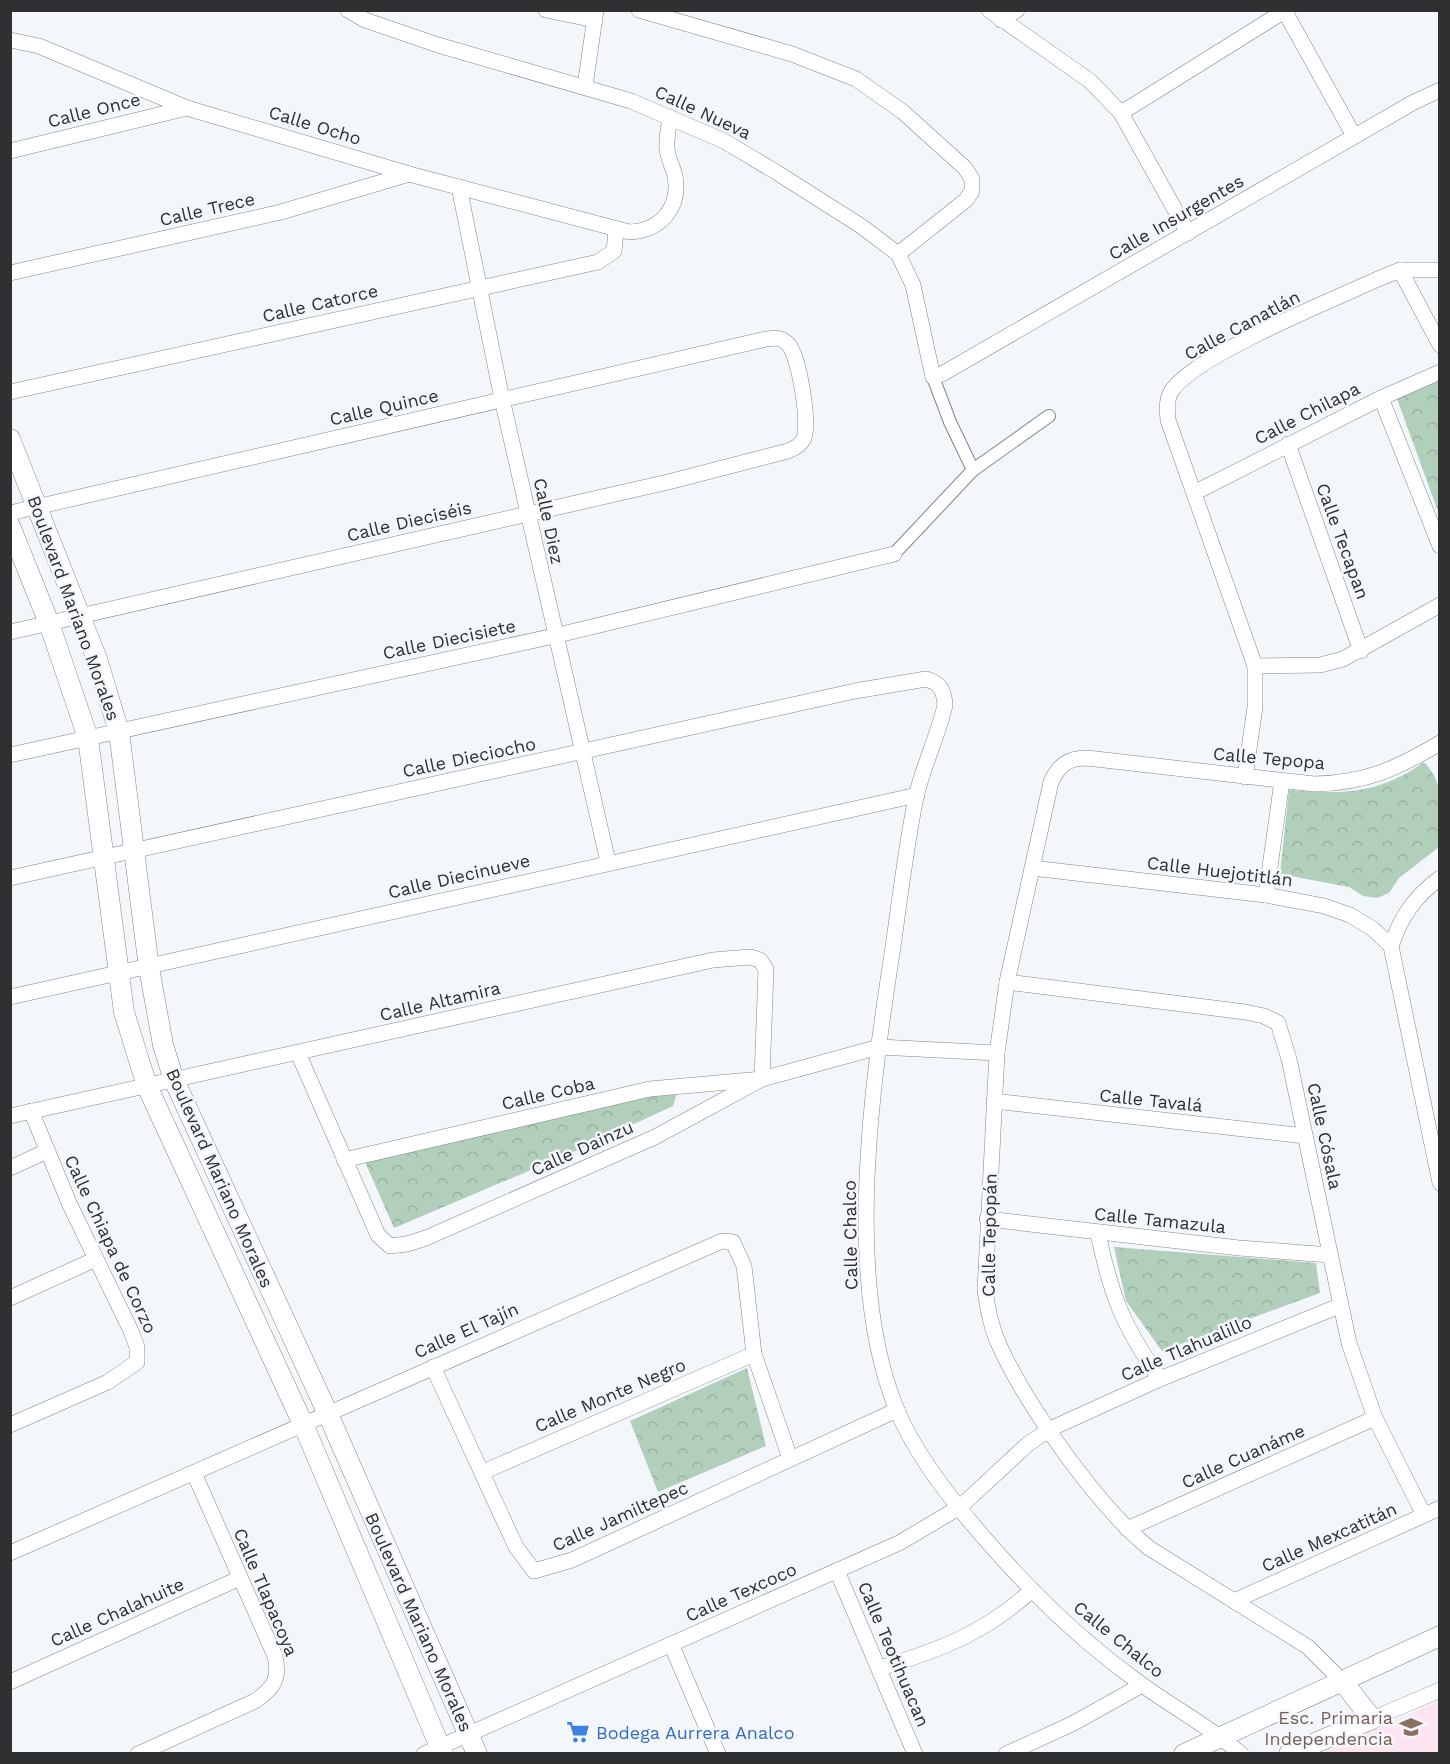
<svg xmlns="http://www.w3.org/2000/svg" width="1450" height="1764" font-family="'Work Sans',sans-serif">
<defs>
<pattern id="park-crowns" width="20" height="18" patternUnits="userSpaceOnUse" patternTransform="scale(1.5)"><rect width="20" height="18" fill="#b1cfbb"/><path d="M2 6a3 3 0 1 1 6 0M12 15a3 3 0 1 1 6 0" fill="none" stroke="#99b2a1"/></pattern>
</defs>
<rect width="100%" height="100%" fill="#f3f7fb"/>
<path fill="#fce5f1" d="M1439,1701v52l-114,-1z"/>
<g fill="url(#park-crowns)">
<path d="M1439,380v134l-43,-118z"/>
<path d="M1424,762c23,23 16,54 15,85l-40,31 -10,15 -12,5 -14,-2 -14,-9 -69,-13 9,-84c54,4 89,5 135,-28z"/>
<path d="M669,1092l8,1 -4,13 -102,47 -177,75 -29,-66z"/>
<path d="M1114,1247l202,16 4,30 -158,58 -36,-50z"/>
<path d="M747,1368l19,78 -108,46 -28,-71z"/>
</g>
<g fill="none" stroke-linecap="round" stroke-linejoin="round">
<g stroke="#828689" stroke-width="14">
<g id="pedestrian">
<path d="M933,377l17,45 23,48"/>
<path d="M894,554l79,-84 76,-54"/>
</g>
</g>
<g stroke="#828689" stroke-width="16">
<g id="minor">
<path d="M348,10l17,10 73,25 193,56 93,40 52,31 85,54 37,28 15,31 20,92 9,-3 472,-272 26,-12"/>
<path d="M546,10l49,10"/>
<path d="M639,10l153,44 64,25 47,33 62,56 7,11v12l-6,9 -68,54"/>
<path d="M989,10l101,71 31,32 67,120"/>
<path d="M1284,10l70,126"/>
<path d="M1001,20l16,-10"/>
<path d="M10,40l29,6 148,62 222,66 220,58c31,-1 52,-24 46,-56 -2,-9 -7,-17 -8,-27 -1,-11 2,-22 3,-32"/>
<path d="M585,86l11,-76"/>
<path d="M1121,113l165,-103"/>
<path d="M10,151l177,-43"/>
<path d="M459,187l43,212 106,463"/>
<path d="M1400,270l40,75"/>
<path d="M10,273l271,-61 128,-38"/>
<path d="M10,392l588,-130 16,-11 2,-20"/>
<path d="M1381,398l59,148"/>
<path d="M1288,444l73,207"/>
<path d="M1194,493l187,-95 59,-26"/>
<path d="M10,513l756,-174c9,-1 16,-2 22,5 11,11 23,83 15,96 -3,6 -10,9 -15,11l-120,31 -658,150"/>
<path d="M1255,666l65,-1 23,-6 97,-54"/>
<path d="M10,755l544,-119 340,-82"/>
<path d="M1245,777l10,-70v-41l-87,-246c-1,-11 -2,-22 5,-31 26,-35 159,-89 205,-110l22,-9h40"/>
<path d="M1032,868l234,27 58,11 26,9 23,14 18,17"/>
<path d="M10,878l845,-187 71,-12c14,4 18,11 19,26 -7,31 -22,61 -29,92 -10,50 -16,100 -23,150 -21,136 -50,334 4,463 25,61 88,131 134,179 34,35 71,67 110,95 33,24 69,43 100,70"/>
<path d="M1266,895l16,-114"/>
<path d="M1391,946l49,237"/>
<path d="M1391,946c10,-29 23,-49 49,-68"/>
<path d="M1007,982l238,30 19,4 14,7 11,36 60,284 26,75 49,97"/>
<path d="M10,997l907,-202"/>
<path d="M298,1053l80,182 12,11 17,-2 19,-6 229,-101 107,-58 117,-32 118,6"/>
<path d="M994,1101l311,35"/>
<path d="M10,1116l703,-156 37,-3 10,3 6,9 -4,110 -112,10 -306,71"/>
<path d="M10,1168l37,-17"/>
<path d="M987,1219l252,29 91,7"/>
<path d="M1098,1233c13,63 25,93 62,146"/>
<path d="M10,1298l86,-39"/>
<path d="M433,1367l83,180 18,24 38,-11 325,-150"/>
<path d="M10,1425l98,-43 29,-20v-15l-6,-16 -61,-126 -39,-94"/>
<path d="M483,1472l271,-118"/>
<path d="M1127,1529l248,-111"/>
<path d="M10,1553l712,-312 11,1 11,24 10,88 36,104"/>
<path d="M837,1571l78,183"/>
<path d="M1234,1601l206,-93"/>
<path d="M671,1644l47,110"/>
<path d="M880,1668c60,-18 105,-35 152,-78"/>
<path d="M10,1682l230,-104"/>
<path d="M1343,1682l-35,-35 -159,-99c-52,-43 -120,-139 -149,-201 -9,-19 -12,-37 -15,-57l12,-237 10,-71 44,-200c8,-17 17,-24 36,-24l227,26c52,-1 82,-15 126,-41"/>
<path d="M1372,1719l68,-29"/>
<path d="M138,1754l117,-53c19,-13 25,-22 20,-45l-81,-183"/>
<path d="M424,1754l475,-211 61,-36 68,-63 22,-15 110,-50 179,-73"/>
<path d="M1006,1754l66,-30 70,-39"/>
</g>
</g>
<g stroke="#828689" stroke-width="21">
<g id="tertiary">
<path d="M10,439l87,220 22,73 30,236 14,77 11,35 154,334 149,340"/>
<path d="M10,526l39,97 39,115 36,274 23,74 156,338 140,330"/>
<path d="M1184,1754l256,-118"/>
<path d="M1289,1754l83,-35 -29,-37"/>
</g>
</g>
<use href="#pedestrian" stroke="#fff" stroke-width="12"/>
<use href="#minor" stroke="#fff" stroke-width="15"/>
<use href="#tertiary" stroke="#fff" stroke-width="20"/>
</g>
<defs>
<g id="school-bare" transform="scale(1.8)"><path d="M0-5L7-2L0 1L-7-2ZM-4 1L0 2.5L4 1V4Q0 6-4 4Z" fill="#8d6e63" stroke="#f3f7fb" stroke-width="2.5" paint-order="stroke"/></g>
<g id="supermarket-bare" transform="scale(1.8)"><path d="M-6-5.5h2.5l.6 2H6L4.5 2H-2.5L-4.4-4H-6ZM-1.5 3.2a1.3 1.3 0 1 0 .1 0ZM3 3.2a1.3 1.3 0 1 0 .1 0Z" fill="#3f7fe0" stroke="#f3f7fb" stroke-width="2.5" paint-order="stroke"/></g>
</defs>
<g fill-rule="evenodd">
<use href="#school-bare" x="1411" y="1727"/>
<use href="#supermarket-bare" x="578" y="1732"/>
</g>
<g text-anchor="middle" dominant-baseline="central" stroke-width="5" stroke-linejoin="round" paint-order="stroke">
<g font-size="18" fill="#2e3031" stroke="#f3f7fb">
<text transform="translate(94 110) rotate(-14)">Calle Once</text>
<text transform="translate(703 112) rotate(25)">Calle Nueva</text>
<text transform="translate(315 125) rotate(17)">Calle Ocho</text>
<text transform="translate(207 209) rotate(-13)">Calle Trece</text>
<text transform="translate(1176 217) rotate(-30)">Calle Insurgentes</text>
<text transform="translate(320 303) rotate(-13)">Calle Catorce</text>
<text transform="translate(1242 325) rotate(-28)">Calle Canatlán</text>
<text transform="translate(384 407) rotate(-13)">Calle Quince</text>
<text transform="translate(1307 413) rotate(-27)">Calle Chilapa</text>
<text transform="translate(409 521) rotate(-13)">Calle Dieciséis</text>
<text transform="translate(549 521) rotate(78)">Calle Diez</text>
<text transform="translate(1343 541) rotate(70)">Calle Tecapan</text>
<text transform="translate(74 608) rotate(70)">Boulevard Mariano Morales</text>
<text transform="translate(449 639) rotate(-12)">Calle Diecisiete</text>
<text transform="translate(469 757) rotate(-12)">Calle Dieciocho</text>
<text transform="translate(1269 758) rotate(5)">Calle Tepopa</text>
<text transform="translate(1220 871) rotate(7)">Calle Huejotitlán</text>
<text transform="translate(459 876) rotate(-13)">Calle Diecinueve</text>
<text transform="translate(440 1001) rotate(-13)">Calle Altamira</text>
<text transform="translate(548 1093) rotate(-13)">Calle Coba</text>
<text transform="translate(1151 1100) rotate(6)">Calle Tavalá</text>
<text transform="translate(1325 1136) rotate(78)">Calle Cósala</text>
<text transform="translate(582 1148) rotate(-24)">Calle Dainzu</text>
<text transform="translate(220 1178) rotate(66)">Boulevard Mariano Morales</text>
<text transform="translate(1160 1220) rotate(6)">Calle Tamazula</text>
<text transform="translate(850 1235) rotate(-91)">Calle Chalco</text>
<text transform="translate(989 1235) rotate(-89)">Calle Tepopán</text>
<text transform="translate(111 1244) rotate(65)">Calle Chiapa de Corzo</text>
<text transform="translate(466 1330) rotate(-24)">Calle El Tajín</text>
<text transform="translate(1186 1348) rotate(-23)">Calle Tlahualillo</text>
<text transform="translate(610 1395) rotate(-23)">Calle Monte Negro</text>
<text transform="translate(1243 1456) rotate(-24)">Calle Cuanáme</text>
<text transform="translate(620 1516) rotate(-24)">Calle Jamiltepec</text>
<text transform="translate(1329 1537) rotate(-24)">Calle Mexcatitán</text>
<text transform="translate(266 1592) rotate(67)">Calle Tlapacoya</text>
<text transform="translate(741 1592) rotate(-24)">Calle Texcoco</text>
<text transform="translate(117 1612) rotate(-24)">Calle Chalahuite</text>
<text transform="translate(419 1622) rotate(66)">Boulevard Mariano Morales</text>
<text transform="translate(1119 1639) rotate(39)">Calle Chalco</text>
<text transform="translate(894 1654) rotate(67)">Calle Teotihuacan</text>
</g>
<g font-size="18" fill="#785e54" stroke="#f3f7fb" text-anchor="end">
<text x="1393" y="1717">Esc. Primaria<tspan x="1393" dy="21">Independencia</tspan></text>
</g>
<g font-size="18" fill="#366cbe" stroke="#f3f7fb" text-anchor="start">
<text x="596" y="1732">Bodega Aurrera Analco</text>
</g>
</g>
<rect width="1450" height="1764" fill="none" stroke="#2e3031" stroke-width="24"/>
</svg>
